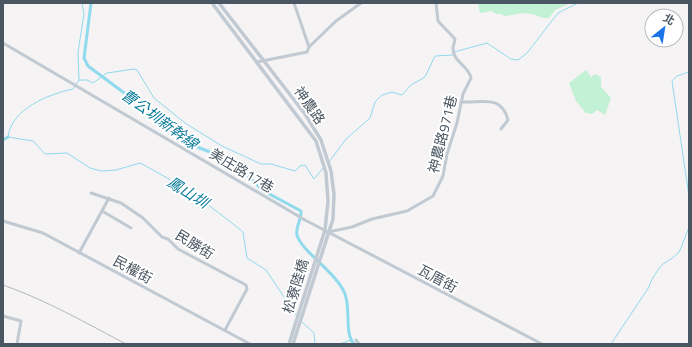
<svg xmlns="http://www.w3.org/2000/svg" width="692" height="347" font-family="'Titillium Web','Noto Sans TC',sans-serif">
<rect width="100%" height="100%" fill="#f5f3f3"/>
<g fill="#c3f1d5">
<path d="M478,3h93l-16,7 -6,8c-8,1 -11,-3 -18,-4 -12,-2 -15,1 -26,2l-5,-2h-4l-4,-3 -12,2z"/>
<path d="M586,70l5,7 4,-3 6,3v10l10,11 -6,17 -8,-5 -5,4 -6,-1 -10,-12 -7,-18z"/>
</g>
<g fill="none" stroke-linecap="round" stroke-linejoin="round">
<g stroke="#90daee" stroke-width="1">
<path d="M82,3l2,11 -6,38 1,28 -6,9c-24,5 -62,20 -65,48l25,4 12,13 22,-1 23,15 11,3 15,-1 24,-7c37,19 70,42 103,69l4,26 19,12 30,45"/>
<path d="M454,52l33,-9 24,16 7,1 9,-7 31,-40 20,-10"/>
<path d="M689,72l-12,4 -5,5 17,115"/>
<path d="M79,80h8l6,3 14,-10 27,-4 3,1 17,28 31,25 37,23 39,18h10l24,7 5,-5 5,-1 9,14 9,-11"/>
<path d="M329,162l17,-23 24,-21 5,-16 7,-7 10,-3 10,3 9,-10 14,-8 10,-21 18,-1"/>
<path d="M302,322l12,11 1,11"/>
<path d="M340,344l11,-4"/>
<path d="M611,344l38,-57c0,-4 11,-21 14,-23 6,-4 12,-7 16,-12 4,-7 6,-17 10,-24"/>
</g>
<g stroke="#90daee" stroke-width="3">
<path d="M91,3l-7,55 4,8 109,81 37,14 28,29 39,21c1,8 -6,16 -4,24 4,16 40,38 48,59 6,15 -1,39 9,50"/>
<path d="M3,140l5,-3"/>
</g>
<g stroke="#c1cad2" stroke-width="3">
<path d="M3,43l302,177 237,124"/>
<path d="M309,47l27,-26 25,-18"/>
<path d="M257,62l50,-10 2,-5 -15,-44"/>
<path d="M461,102c21,1 40,-8 47,18l-7,9"/>
<path d="M91,193l30,10 22,15 19,19 6,2 10,10 68,36 1,4 -22,41"/>
<path d="M102,211l29,17"/>
<path d="M3,221l40,12 207,111"/>
<path d="M328,232l24,-5 20,-8 35,-8 26,-15 10,-20 4,-22 10,-31 6,-29 8,-16c-2,-12 -19,-17 -18,-30 0,-3 2,-6 2,-9l-17,-18 -2,-18"/>
<path d="M79,253l30,-55"/>
<path d="M3,316l18,5 -4,23"/>
<path d="M356,340l3,4"/>
</g>
<g stroke="#c1cad2" stroke-width="3.5">
<path d="M212,3l104,138 10,32 2,28 -3,29 -36,114"/>
<path d="M219,3l86,111 16,26 10,31 3,23 -1,25 -40,125"/>
</g>
<path stroke="#b5b8bd" stroke-width="1" d="M3,285c43,15 83,38 123,59"/>
</g>
<g text-anchor="middle" dominant-baseline="central" stroke-width="4" stroke-linejoin="round" paint-order="stroke">
<g font-size="14" fill="#4a5661" stroke="#fff">
<text transform="translate(310 105) rotate(55)">神農路</text>
<text transform="translate(442 134) rotate(-76)">神農路971巷</text>
<text transform="translate(242 170) rotate(31)">美庄路17巷</text>
<text transform="translate(195 244) rotate(32)">民勝街</text>
<text transform="translate(133 269) rotate(28)">民權街</text>
<text transform="translate(438 278) rotate(28)">瓦厝街</text>
<text transform="translate(295 286) rotate(-73)">松寮陸橋</text>
</g>
<g font-size="15" font-style="italic" fill="#0c7c9b" stroke="#fff">
<text transform="translate(160 119) rotate(36)">曹公圳新幹線</text>
<text transform="translate(188 192) rotate(32)">鳳山圳</text>
</g>
</g>
<rect width="692" height="347" fill="none" stroke="#4a5661" stroke-width="8"/>
<g transform="translate(664 28) rotate(30)"><circle r="19" fill="#ffffff" stroke="#b7bbc0"/>
<path d="M0-3L7 15L0 10L-7 15Z" fill="#1a73e8"/>
<text y="-6" font-size="11" font-weight="bold" text-anchor="middle" fill="#4a5661">北</text>
</g>
</svg>
